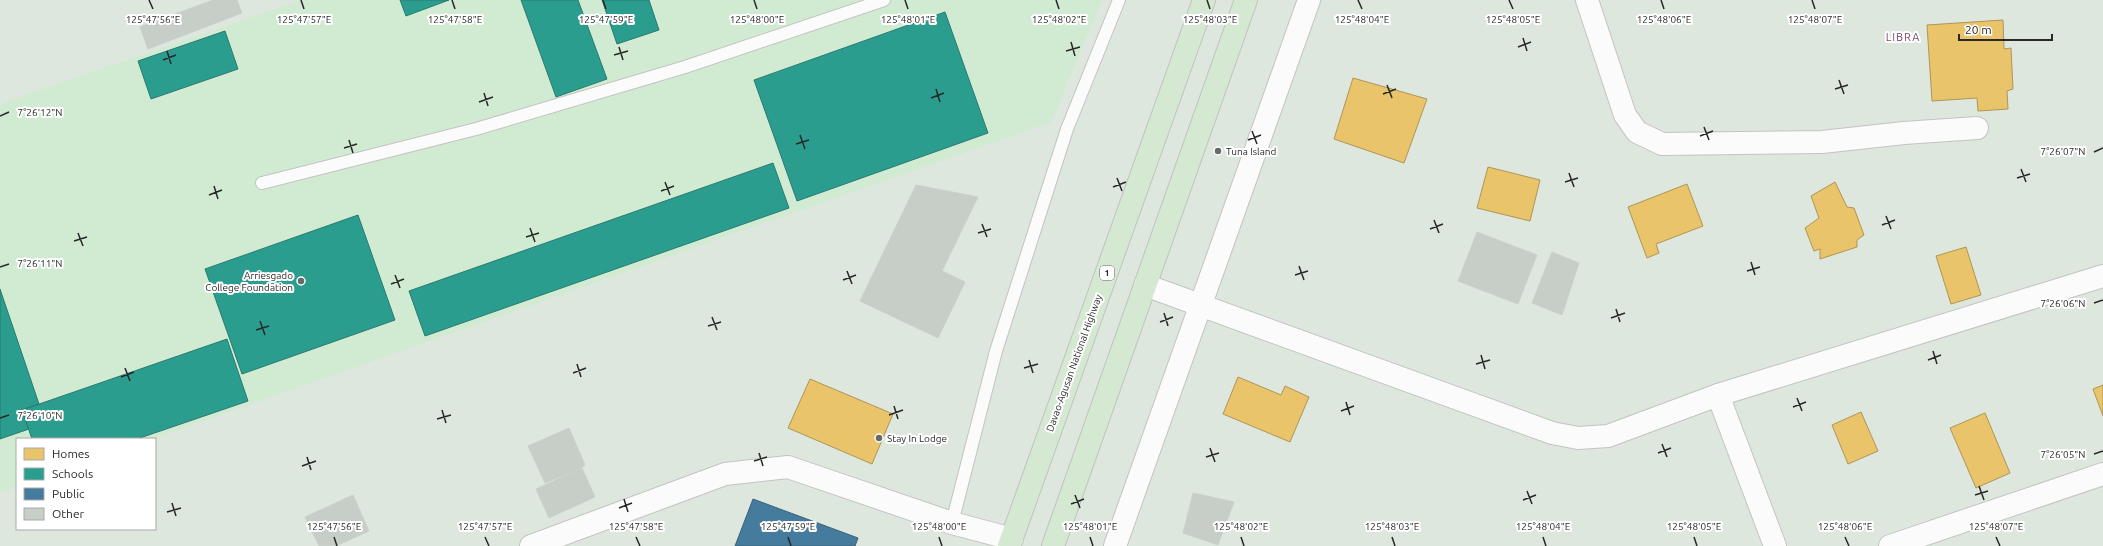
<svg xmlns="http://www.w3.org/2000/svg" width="2103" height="546" font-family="Ubuntu,sans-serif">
<rect width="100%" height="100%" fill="#dde7dd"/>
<path fill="#d1ebd3" d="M302,0h800l-51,122 -899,317h-135v48l-17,6v-389z"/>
<g fill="#e9c46a" stroke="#af9556">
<path d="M2003,20l1,29 7,-1 2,41 -6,2 1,18 -30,2 -1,-13 -45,3 -5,-76z"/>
<path d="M1353,78l74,21 -23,64 -70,-24z"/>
<path d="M1488,167l52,13 -10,41 -53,-13z"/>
<path d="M1835,182l12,25 7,1 10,27 -7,5v7l-37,12v-10l-6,2 -9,-23 14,-10 -8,-22z"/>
<path d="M1687,184l16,42 -47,18 3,9 -12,5 -19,-51z"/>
<path d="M1966,247l15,48 -30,9 -15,-48z"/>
<path d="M1238,377l43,18 4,-9 24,11 -19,45 -67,-28z"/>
<path d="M810,379l83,35 -21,50 -84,-36z"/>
<path d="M2103,385v31l-10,-27z"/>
<path d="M1861,412l17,39 -30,13 -16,-39z"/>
<path d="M1985,413l25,60 -34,15 -26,-60z"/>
</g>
<g fill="#2a9d8f" stroke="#297a70">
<path d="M400,0h49l-43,16z"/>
<path d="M521,0h57l29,79 -51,18z"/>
<path d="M602,0h47l10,30 -42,14z"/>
<path d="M945,12l43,121 -191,68 -43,-121z"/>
<path d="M225,31l13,38 -87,30 -13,-38z"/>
<path d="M773,163l16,45 -364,128 -16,-45z"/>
<path d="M358,215l37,105 -153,54 -37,-105z"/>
<path d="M0,289l39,115 -17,6 7,19 -29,10z"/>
<path d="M227,339l21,62 -111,38h-105l-10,-29z"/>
</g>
<path fill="#457b9d" stroke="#3c627a" d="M753,499l105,39 -3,8h-120z"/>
<g fill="#c7cdc7" stroke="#c9d2ca">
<path d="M213,0h24l5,13 -94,36 -8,-22z"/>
<path d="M916,185l62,12 -36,74 23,11 -27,56 -78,-37z"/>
<path d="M1477,232l60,23 -19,49 -60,-23z"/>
<path d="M1552,252l27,11 -17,52 -30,-12z"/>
<path d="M569,428l16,37 -3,3 -37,15 -17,-37z"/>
<path d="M582,468l13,29 -46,21 -13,-29z"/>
<path d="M1193,493l41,9 -16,43 -35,-12z"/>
<path d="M353,495l16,36 -33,15h-17l-14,-29z"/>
</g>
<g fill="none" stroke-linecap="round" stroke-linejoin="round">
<g stroke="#c3c4c2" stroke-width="14">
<g id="lane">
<path d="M262,183l214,-54 209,-62 199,-67"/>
<path d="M952,523l44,-172 71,-222 52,-129"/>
</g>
</g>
<g stroke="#c3c4c2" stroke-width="24">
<g id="street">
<path d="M1587,0l38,115 12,17 25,12 160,-2 82,-9 73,-5"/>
<path d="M1145,285l407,148 26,5 30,-2 110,-41 385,-119"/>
<path d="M1718,395l57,151"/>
<path d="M531,546l194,-72 63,-7 164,56 60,16"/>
<path d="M1115,546l194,-546"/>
<path d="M1890,546l213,-72"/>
</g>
</g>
<g stroke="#c0c3c0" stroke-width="24">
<g id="highway">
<path d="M1009,546l195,-546"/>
<path d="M1053,546l193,-546"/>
</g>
</g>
<use href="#lane" stroke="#fafbfa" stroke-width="12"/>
<use href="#street" stroke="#fafbfa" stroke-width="22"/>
<use href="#highway" stroke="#d5e8d2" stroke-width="22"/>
</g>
<path fill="none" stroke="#282828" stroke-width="1.5" d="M149,0l4,9M301,0l3,9M452,0l3,9M603,0l3,9M754,0l3,9M905,0l3,9M1056,0l3,9M1207,0l3,9M1358,0l4,9M1509,0l4,9M1661,0l3,9M1812,0l3,9M1523,38l4,13M1071,42l4,14M619,47l4,13M1518,47l13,-5M167,51l4,13M1066,51l14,-4M614,55l14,-4M163,60l13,-5M1839,80l5,14M1387,85l5,13M936,89l4,13M1835,89l13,-4M484,93l4,13M1383,94l13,-5M931,98l13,-5M479,102l14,-5M0,116l9,-4M1704,127l5,13M1252,131l5,13M800,135l5,14M1700,136l13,-5M349,140l4,13M1248,140l13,-5M796,144l13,-4M344,148l13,-4M2094,152l9,-4M2021,169l5,13M1569,173l5,14M1117,178l5,13M2017,178l13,-4M665,182l5,13M1565,182l13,-4M214,186l4,13M1113,187l13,-5M661,191l13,-5M209,195l13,-5M1886,216l5,13M1434,220l5,13M982,224l5,13M1882,225l13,-5M530,228l5,14M1430,229l13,-5M78,233l5,13M978,233l13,-4M526,237l13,-4M74,241l13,-4M1751,262l4,13M1299,266l5,14M0,267l9,-3M847,271l5,13M1747,271l13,-4M395,275l5,13M1295,275l13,-4M843,280l13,-5M391,284l13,-5M2094,303l9,-3M1616,309l4,13M1164,313l4,13M712,317l5,13M1611,318l14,-5M260,321l5,14M1160,322l13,-5M708,326l13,-4M256,330l13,-4M1933,351l4,13M1481,355l4,14M1029,360l4,13M1928,360l13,-5M577,364l4,13M1476,364l14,-4M125,368l5,13M1024,368l14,-4M573,373l13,-5M121,377l13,-5M1797,398l5,13M1346,402l4,13M894,406l4,13M1793,407l13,-5M442,410l4,13M1341,411l13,-5M889,415l14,-5M0,418l9,-3M437,419l14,-4M1662,444l5,13M1210,448l5,14M759,453l4,13M1658,453l13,-5M2094,454l9,-3M307,457l4,13M1206,457l13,-4M754,461l13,-4M302,466l14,-5M1979,486l5,14M1527,491l5,13M1075,495l5,13M1975,495l13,-4M624,499l4,13M1523,500l13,-5M172,503l4,13M1071,504l13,-5M619,508l13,-5M167,512l14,-4M334,537l3,9M485,537l4,9M636,537l4,9M788,537l3,9M939,537l3,9M1090,537l3,9M1241,537l3,9M1392,537l3,9M1543,537l3,9M1694,537l3,9M1845,537l4,9M1996,537l4,9"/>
<g fill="#676b67" stroke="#fff" stroke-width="1.5">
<circle cx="1218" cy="151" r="4"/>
<circle cx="301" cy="281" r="4"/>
<circle cx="879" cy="438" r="4"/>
</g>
<g text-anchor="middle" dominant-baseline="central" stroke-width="4" stroke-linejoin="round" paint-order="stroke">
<rect fill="#fff" stroke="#686868" stroke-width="1" x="1100" y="266" width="14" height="14" rx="3"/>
<g font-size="9" font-weight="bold" fill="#282828">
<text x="1107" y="273">1</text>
</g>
<g font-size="10" fill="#282828" stroke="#fff" text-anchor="start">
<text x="1226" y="151">Tuna Island</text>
<text x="293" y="275" text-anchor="end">Arriesgado<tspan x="293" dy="12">College Foundation</tspan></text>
<text x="887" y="438">Stay In Lodge</text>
</g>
<g font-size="10" fill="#282828" stroke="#fff">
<text transform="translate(1074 363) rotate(-70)">Davao-Agusan National Highway</text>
</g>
<g font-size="11" letter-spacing="1" fill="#79486e" stroke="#fff">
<text x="1903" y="37">LIBRA</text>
</g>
</g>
<g font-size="10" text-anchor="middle" fill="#282828" stroke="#fff" stroke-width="4" stroke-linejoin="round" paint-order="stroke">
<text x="1059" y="23">125°48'02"E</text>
<text x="1815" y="23">125°48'07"E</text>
<text x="153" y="23">125°47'56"E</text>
<text x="304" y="23">125°47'57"E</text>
<text x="455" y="23">125°47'58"E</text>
<text x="606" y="23">125°47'59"E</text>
<text x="757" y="23">125°48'00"E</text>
<text x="908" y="23">125°48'01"E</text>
<text x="1210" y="23">125°48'03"E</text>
<text x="1362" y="23">125°48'04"E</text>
<text x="1513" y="23">125°48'05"E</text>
<text x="1664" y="23">125°48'06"E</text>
<text x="40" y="116">7°26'12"N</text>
<text x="2063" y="155">7°26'07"N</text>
<text x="40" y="267">7°26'11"N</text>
<text x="2063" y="307">7°26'06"N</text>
<text x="40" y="419">7°26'10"N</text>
<text x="2063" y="458">7°26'05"N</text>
<text x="334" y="530">125°47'56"E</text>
<text x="485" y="530">125°47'57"E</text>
<text x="636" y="530">125°47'58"E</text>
<text x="788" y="530">125°47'59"E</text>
<text x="939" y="530">125°48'00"E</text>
<text x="1090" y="530">125°48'01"E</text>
<text x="1241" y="530">125°48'02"E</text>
<text x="1392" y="530">125°48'03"E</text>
<text x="1543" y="530">125°48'04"E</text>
<text x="1694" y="530">125°48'05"E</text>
<text x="1845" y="530">125°48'06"E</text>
<text x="1996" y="530">125°48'07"E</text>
</g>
<rect x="16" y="438" width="140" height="92" fill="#ffffff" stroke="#a9a9a9"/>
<rect x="24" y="448" width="20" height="12" fill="#e9c46a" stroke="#a9a9a9"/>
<text x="52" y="458" font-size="12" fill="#282828">Homes</text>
<rect x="24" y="468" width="20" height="12" fill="#2a9d8f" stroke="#a9a9a9"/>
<text x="52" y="478" font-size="12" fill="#282828">Schools</text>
<rect x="24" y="488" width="20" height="12" fill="#457b9d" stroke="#a9a9a9"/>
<text x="52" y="498" font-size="12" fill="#282828">Public</text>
<rect x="24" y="508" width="20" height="12" fill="#c7cdc7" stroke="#a9a9a9"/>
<text x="52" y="518" font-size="12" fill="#282828">Other</text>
<path d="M1959 34v6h93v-6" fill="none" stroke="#282828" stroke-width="2"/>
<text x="1965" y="34" font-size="12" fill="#282828" stroke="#ffffff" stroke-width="3" paint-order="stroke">20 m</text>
</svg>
